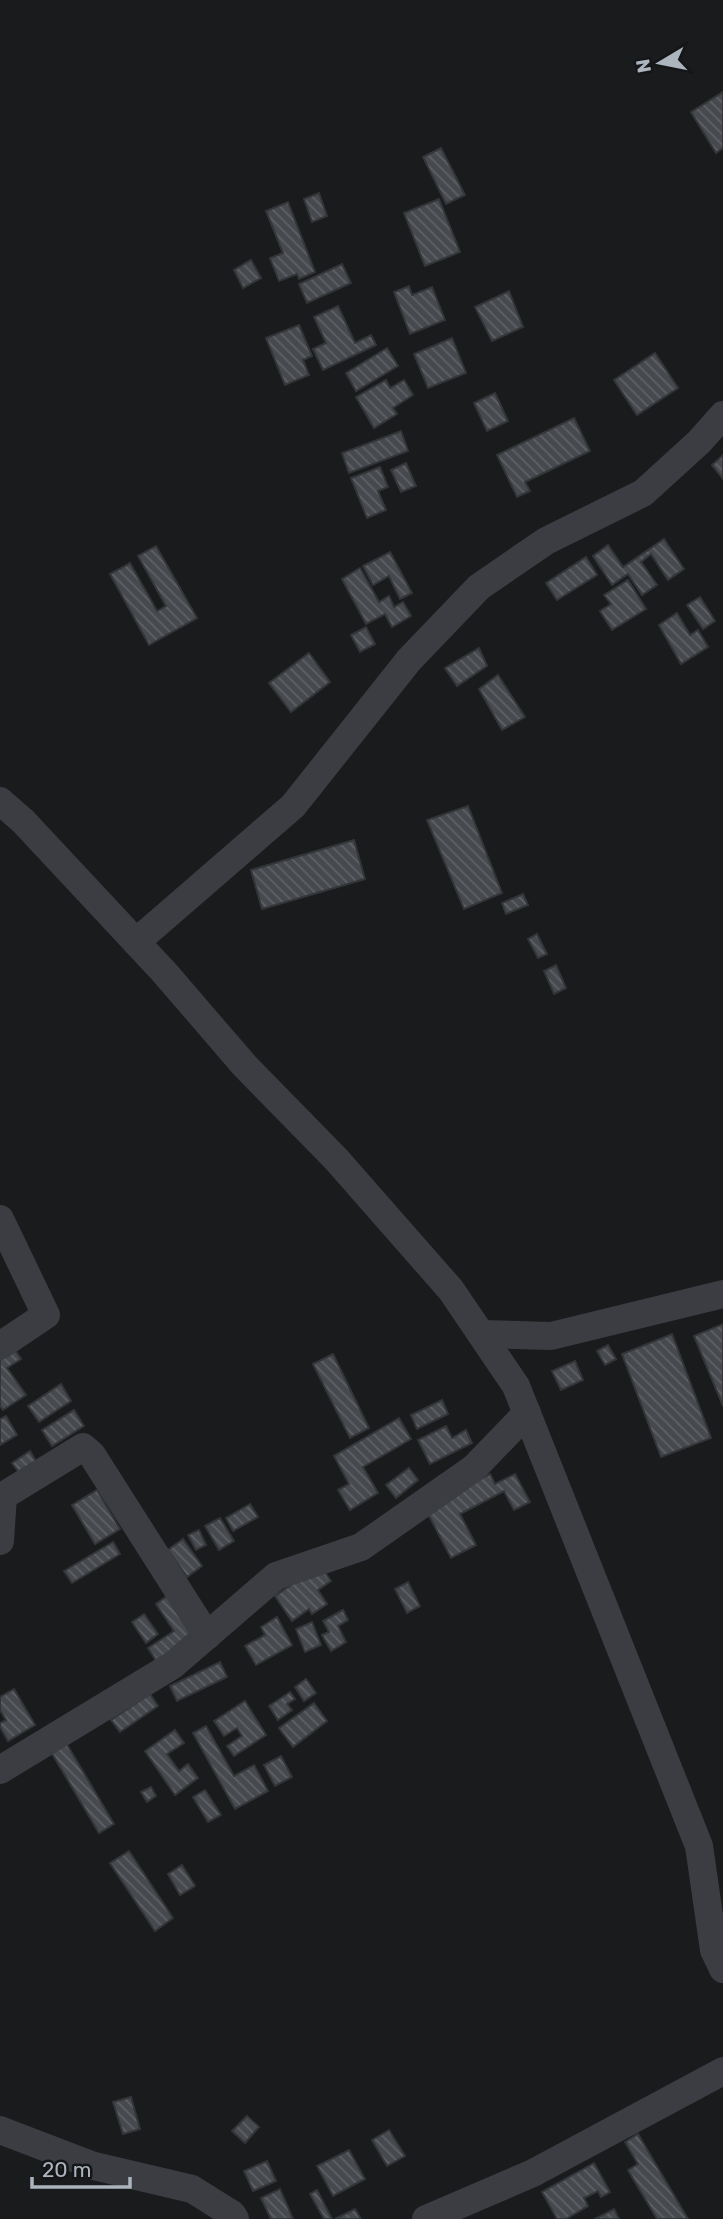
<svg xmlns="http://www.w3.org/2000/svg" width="723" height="2219" font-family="Rubik,sans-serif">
<defs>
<pattern id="building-back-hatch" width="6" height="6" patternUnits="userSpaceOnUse" patternTransform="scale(1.75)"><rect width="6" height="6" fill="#46494d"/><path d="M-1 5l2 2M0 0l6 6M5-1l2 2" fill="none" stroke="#5e6165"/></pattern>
</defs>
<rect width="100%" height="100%" fill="#1a1b1d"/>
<g fill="url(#building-back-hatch)" stroke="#343539" stroke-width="2">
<path d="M723,92v56l-7,5 -25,-41z"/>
<path d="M441,148l24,47 -19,9 -23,-47z"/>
<path d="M319,193l8,23 -15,6 -8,-23z"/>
<path d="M439,199l21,53 -35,14 -21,-53z"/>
<path d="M288,202l27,70 -16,7 -2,-5 -18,7 -9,-23 13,-5 -17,-42z"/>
<path d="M251,260l10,18 -18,10 -9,-18z"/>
<path d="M342,264l9,19 -44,20 -8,-19z"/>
<path d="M409,286l3,9 20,-8 13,33 -35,14 -16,-42z"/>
<path d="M509,291l14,36 -31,14 -17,-34z"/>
<path d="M338,306l17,37 16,-8 5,10 -53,25 -10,-21 13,-6 -12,-26z"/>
<path d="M299,325l13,31 -9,4 6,15 -24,10 -19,-47z"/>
<path d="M452,338l14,35 -38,15 -14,-34z"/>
<path d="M387,348l11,18 -42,25 -10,-18z"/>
<path d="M655,353l23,35 -41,27 -23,-35z"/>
<path d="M386,380l4,8 14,-8 9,15 -20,13 4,6 -23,14 -18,-31z"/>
<path d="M495,393l13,28 -21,10 -13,-28z"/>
<path d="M574,418l16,33 -65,31 5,9 -13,6 -20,-42z"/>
<path d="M401,431l7,20 -59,22 -7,-20z"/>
<path d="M723,455v24l-11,-14z"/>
<path d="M406,463l10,23 -15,6 -10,-22z"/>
<path d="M380,467l8,20 -10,4 8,19 -19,8 -16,-40z"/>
<path d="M664,539l20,30 -16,11 -17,-26 -10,8 16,23 -15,10 -14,-21 -16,11 -19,-29 15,-11 15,22z"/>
<path d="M156,546l41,72 -48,27 -39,-71 20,-11 27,48 9,-5 -28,-50z"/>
<path d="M390,552l22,41 -12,6 -11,-23 -16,9 -10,-19z"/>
<path d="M586,557l11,18 -40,25 -11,-17z"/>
<path d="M360,568l19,34 10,-6 5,11 9,-5 8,14 -19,11 -7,-13 -19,10 -24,-45z"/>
<path d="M628,580l18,29 -34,21 -12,-19 11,-7 -7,-9z"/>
<path d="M700,597l15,24 -12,8 -16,-24z"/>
<path d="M677,613l13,22 8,-5 10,17 -27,17 -22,-39z"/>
<path d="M366,627l9,17 -15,8 -9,-17z"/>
<path d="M479,648l8,18 -30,20 -12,-18z"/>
<path d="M309,653l21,29 -39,30 -22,-29z"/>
<path d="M498,675l27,42 -23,13 -23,-41z"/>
<path d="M468,806l34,87 -38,16 -37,-89z"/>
<path d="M354,840l11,39 -103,30 -11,-39z"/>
<path d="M523,894l5,11 -22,9 -4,-11z"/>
<path d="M537,934l10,20 -9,4 -10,-19z"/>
<path d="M556,965l10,23 -12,6 -10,-23z"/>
<path d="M723,1324v82l-29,-70z"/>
<path d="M672,1334l39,104 -50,19 -39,-103z"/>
<path d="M9,1341l12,18 -14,9 19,27 -23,15 -3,-4v-59z"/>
<path d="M608,1345l8,14 -11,6 -8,-14z"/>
<path d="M333,1354l36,74 -19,10 -37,-74z"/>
<path d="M575,1361l8,19 -22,10 -9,-19z"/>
<path d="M61,1384l10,17 -32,21 -11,-16z"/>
<path d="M442,1400l6,14 -31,15 -6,-14z"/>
<path d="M74,1410l10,16 -32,20 -10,-16z"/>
<path d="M6,1416l11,19 -17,10v-26z"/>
<path d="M399,1418l12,21 -48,28 15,26 -28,17 -12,-20 11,-6 -15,-28z"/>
<path d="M446,1426l6,12 14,-8 6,13 -42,21 -12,-24z"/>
<path d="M30,1451l7,12 -17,11 -8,-11z"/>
<path d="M409,1468l9,12 -22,18 -10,-13z"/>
<path d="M490,1474l5,10 20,-10 15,28 -16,8 -10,-19 -44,23 16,31 -25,13 -26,-50z"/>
<path d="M97,1490l23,39 -25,15 -23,-39z"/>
<path d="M250,1504l8,13 -25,14 -7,-13z"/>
<path d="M220,1518l14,23 -15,9 -14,-24z"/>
<path d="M199,1530l7,15 -10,5 -8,-15z"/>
<path d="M183,1539l19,27 -15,11 -19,-27z"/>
<path d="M113,1542l7,12 -48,29 -8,-12z"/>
<path d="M320,1565l11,16 -13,9 9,14 -15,10 -3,-5 -17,12 -17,-25z"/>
<path d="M408,1582l12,24 -13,7 -12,-24z"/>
<path d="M170,1594l29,45 -40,26 -11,-17 26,-17 -18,-27z"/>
<path d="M343,1610l5,10 -10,6 8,16 -15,9 -9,-16 7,-3 -6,-11z"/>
<path d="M144,1614l14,20 -12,9 -14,-21z"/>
<path d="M277,1617l15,28 -36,20 -11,-19 20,-11 -4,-8z"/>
<path d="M312,1622l9,23 -16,7 -9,-23z"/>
<path d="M220,1662l7,15 -50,24 -7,-15z"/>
<path d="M306,1679l10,14 -12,8 -9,-14z"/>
<path d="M14,1689l21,36 -27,16 -8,-14v-4l6,-3 -6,-10v-13z"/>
<path d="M290,1692l5,7 -8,5 5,6 -14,10 -9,-14z"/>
<path d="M150,1694l8,12 -38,26 -9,-12z"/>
<path d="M245,1701l21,34 -32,21 -7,-10 15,-10 -5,-8 -13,8 -10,-15z"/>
<path d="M314,1703l13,18 -34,26 -14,-19z"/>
<path d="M206,1726l28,50 20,-11 14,26 -33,18 -42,-76z"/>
<path d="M175,1730l9,13 -17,11 12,17 9,-7 10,14 -23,17 -30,-44z"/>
<path d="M62,1736l52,88 -15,9 -52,-88z"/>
<path d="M281,1756l11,21 -17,9 -11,-21z"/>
<path d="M151,1787l5,9 -9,6 -6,-10z"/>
<path d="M205,1790l16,25 -13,7 -15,-25z"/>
<path d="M129,1851l44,67 -18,13 -45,-68z"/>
<path d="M182,1865l13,21 -15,9 -12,-21z"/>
<path d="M131,2097l9,32 -17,5 -10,-32z"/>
<path d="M247,2116l12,11 -14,16 -13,-12z"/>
<path d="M389,2130l16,26 -18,10 -15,-26z"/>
<path d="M638,2134l50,85h-31l-29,-49 10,-6 -13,-22z"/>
<path d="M349,2150l16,29 -32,17 -16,-30z"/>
<path d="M267,2161l9,20 -23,10 -9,-20z"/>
<path d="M594,2163l16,29 -9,5 -3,-6 -14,7 4,8 -22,13h-9l-15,-27z"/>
<path d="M280,2189l13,30h-22l-10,-21z"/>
<path d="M317,2190l15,29h-8l-14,-25z"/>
<path d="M355,2209l6,10h-26z"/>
<path d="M614,2209l5,10h-24z"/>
</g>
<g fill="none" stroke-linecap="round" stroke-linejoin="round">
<g stroke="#3b3d42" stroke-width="28">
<path d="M0,801l23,20 141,151 81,94 91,93 115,131 65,96 183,460 15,104 9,19"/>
<path d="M136,942l157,-136 116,-146 70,-73 67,-46 97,-48 56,-51 24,-27"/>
<path d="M0,1219l46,96 -46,31"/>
<path d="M481,1334l70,2 172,-42"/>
<path d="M0,1541l3,-45 80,-49 9,8 115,181"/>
<path d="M0,1770l173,-105 103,-89 85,-29 113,-79 53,-55"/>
<path d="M0,2130l94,36 98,23 40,25 3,5"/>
<path d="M426,2219l107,-46 190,-102"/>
</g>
</g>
<g transform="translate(660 63) rotate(260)" stroke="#151618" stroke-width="5" paint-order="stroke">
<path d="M0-5L12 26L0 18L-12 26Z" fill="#acb4bd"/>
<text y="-10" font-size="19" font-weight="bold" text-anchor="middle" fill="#acb4bd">N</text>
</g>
<path d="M32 2177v10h98v-10" fill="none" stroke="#acb4bd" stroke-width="3.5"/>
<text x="42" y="2177" font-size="21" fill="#acb4bd" stroke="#151618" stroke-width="5" paint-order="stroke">20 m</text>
</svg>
